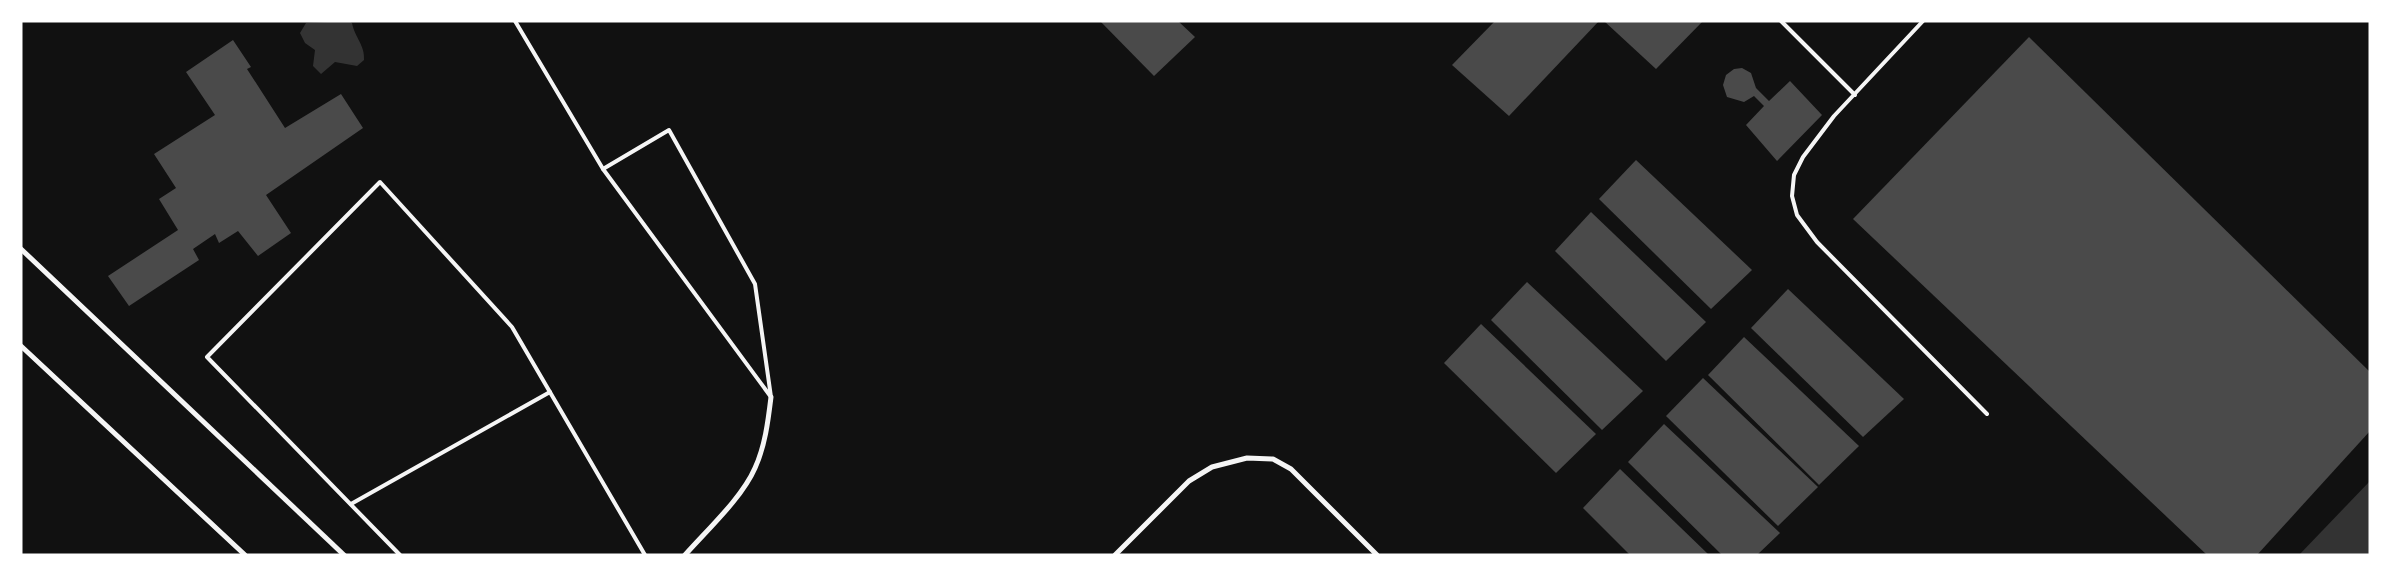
<svg xmlns="http://www.w3.org/2000/svg" width="2391" height="576" font-family="Montserrat,sans-serif">
<rect width="100%" height="100%" fill="#111"/>
<g fill="#333">
<path d="M349,21l3,2c3,15 13,22 12,37l-7,6 -22,-4 -14,12 -8,-8 2,-16 -10,-7 -5,-10 6,-10z"/>
<path d="M2370,481v74h-71z"/>
</g>
<g fill="#4a4a4a">
<path d="M1100,21h78l17,16 -41,39z"/>
<path d="M1495,21h104l-90,95 -57,-51z"/>
<path d="M1604,21h99l-47,48z"/>
<path d="M2029,37l341,335v59l-113,124h-50l-354,-336z"/>
<path d="M233,40l18,27 -4,2 38,59 56,-34 22,34 -97,67 25,38 -33,23 -20,-25 -19,12 -4,-9 -22,15 6,11 -70,46 -21,-30 70,-46 -19,-31 17,-11 -22,-34 61,-39 -29,-43z"/>
<path d="M1742,68l9,5 5,15 13,13 21,-20 32,34 -45,46 -31,-36 18,-19 -10,-10 -10,6 -17,-5 -4,-12 3,-10 8,-6z"/>
<path d="M1636,160l116,110 -41,39 -112,-110z"/>
<path d="M1591,212l115,110 -40,39 -111,-110z"/>
<path d="M1527,282l116,109 -41,39 -111,-110z"/>
<path d="M1788,289l116,110 -41,38 -112,-109z"/>
<path d="M1481,324l115,110 -40,39 -112,-110z"/>
<path d="M1744,337l115,109 -40,39 -111,-110z"/>
<path d="M1703,378l115,109 -40,39 -112,-110z"/>
<path d="M1664,424l116,109 -23,22h-35l-94,-93z"/>
<path d="M1620,469l89,86h-79l-47,-47z"/>
</g>
<g fill="none" stroke-linecap="round" stroke-linejoin="round">
<g stroke="#f5f5f5" stroke-width="4">
<path d="M515,21l88,148 168,228"/>
<path d="M1781,21l74,74"/>
<path d="M1923,21l-89,95 -31,41 -9,18 -2,21 5,19 20,27 170,172"/>
<path d="M603,169l66,-39 86,154 16,113"/>
<path d="M351,504l199,-112"/>
<path d="M400,555l-193,-198 173,-175 132,145 133,228"/>
</g>
<g stroke="#f5f5f5" stroke-width="5">
<path d="M21,249l323,306"/>
<path d="M21,346l224,209"/>
<path d="M685,555c22,-25 57,-57 70,-87 10,-22 13,-46 16,-71"/>
<path d="M1115,555l74,-74 23,-14 35,-9 26,1 18,10 86,86"/>
</g>
</g>
<rect width="2391" height="576" fill="none" stroke="#ffffff" stroke-width="45"/>
</svg>
